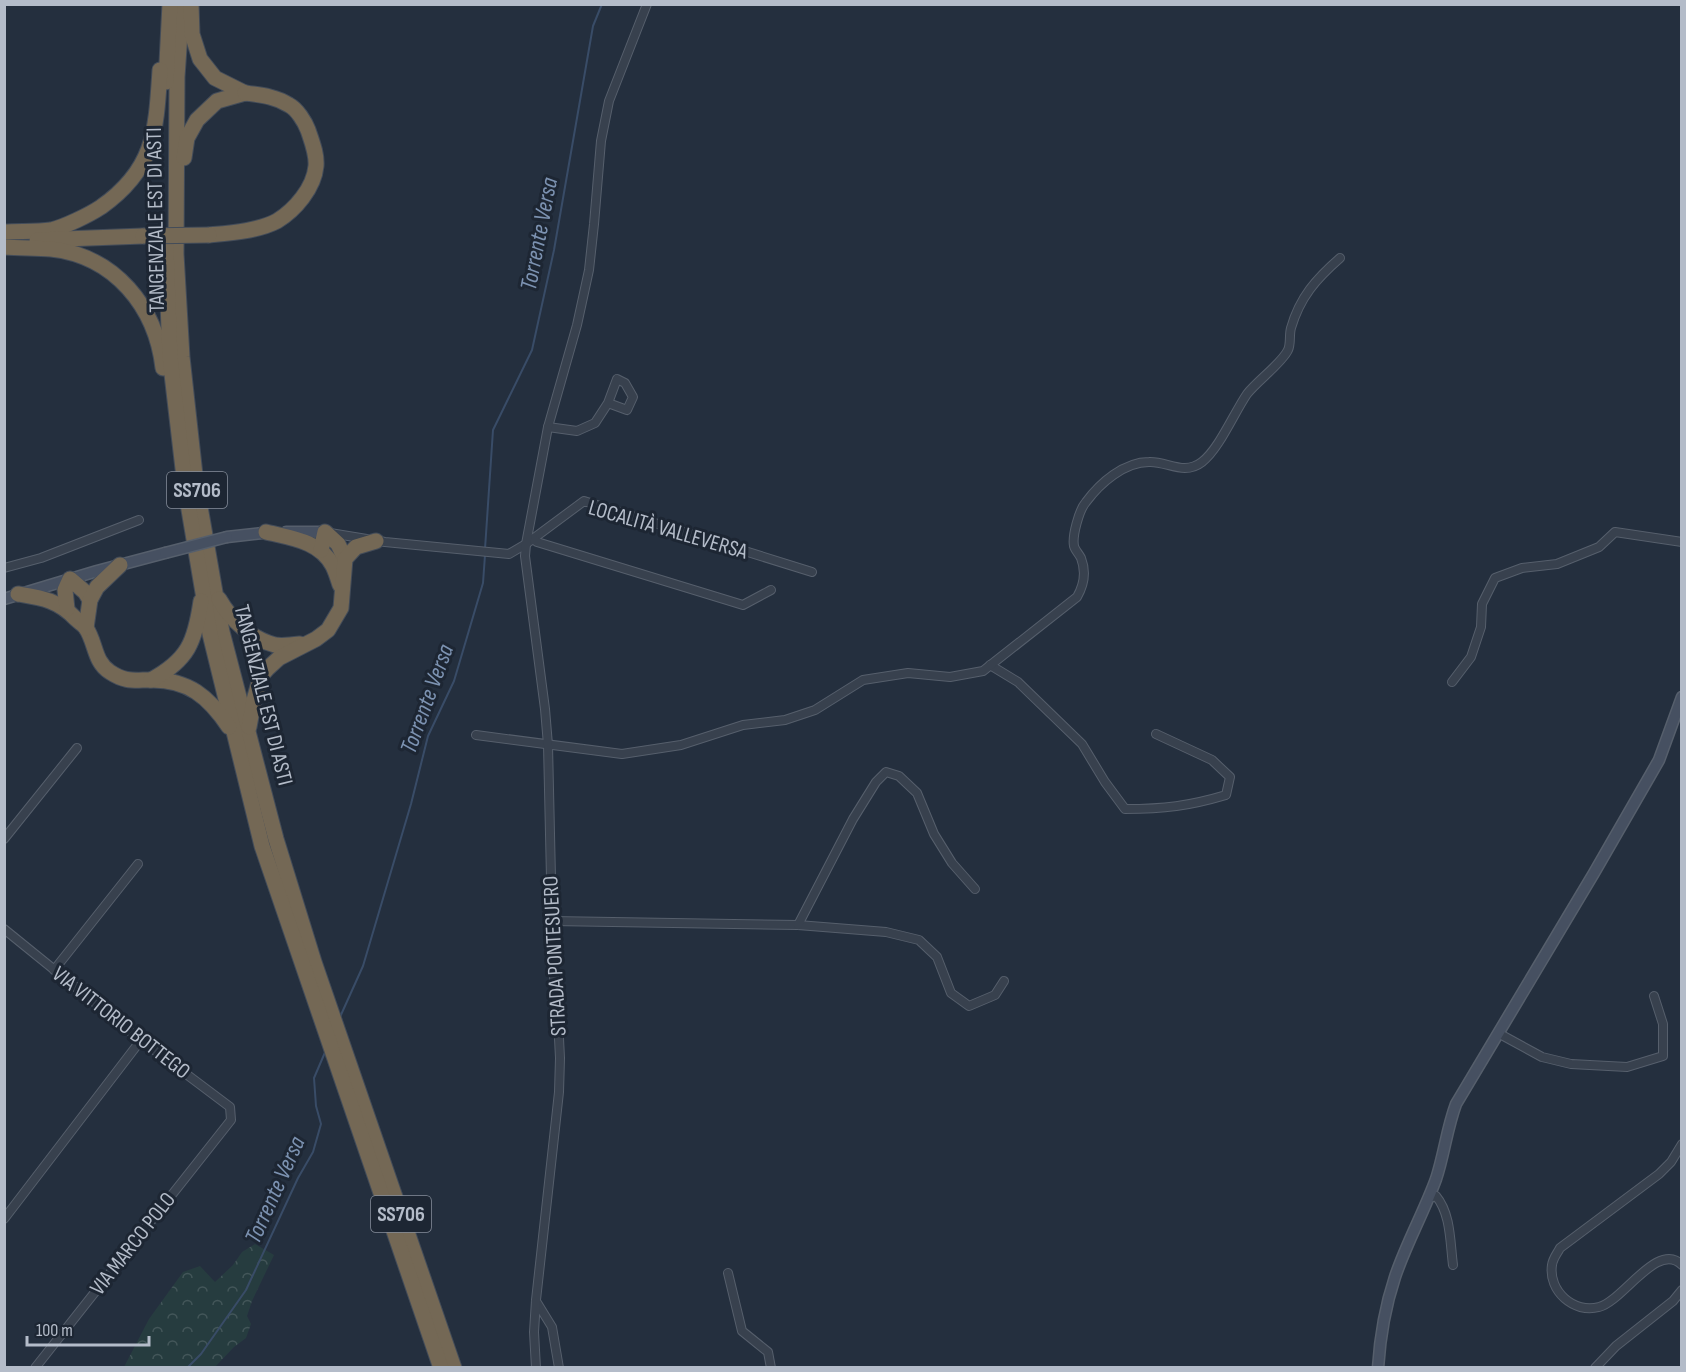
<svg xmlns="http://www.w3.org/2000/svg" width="1686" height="1372" font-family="'Sofia Sans Condensed',sans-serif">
<defs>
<pattern id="forest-crowns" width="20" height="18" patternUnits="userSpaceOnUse" patternTransform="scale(1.5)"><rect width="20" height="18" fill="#263c3f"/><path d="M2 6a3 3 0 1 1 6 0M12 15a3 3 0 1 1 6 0" fill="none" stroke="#435659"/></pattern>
</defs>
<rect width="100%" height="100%" fill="#242f3e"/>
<path fill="url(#forest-crowns)" d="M255,1244l19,11 -22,46 -5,15 4,8 -5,14 -12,9 -19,20h-91l25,-48 34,-47 17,-6 15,16 18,-17 9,-13z"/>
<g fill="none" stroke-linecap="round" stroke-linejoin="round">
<g stroke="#394c67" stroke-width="2">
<path d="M485,549l8,-119 39,-80 22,-100 39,-224 9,-22"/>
<path d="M340,1017l23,-51 48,-162 17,-68 26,-55 29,-98 2,-28"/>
<path d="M187,1368l14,-14 45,-64 52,-112 15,-26 8,-28 -5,-18 -2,-28 12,-28"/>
</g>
<g stroke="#565f6c" stroke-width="10">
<g id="street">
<path d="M548,427l29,4 18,-8 13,-20 19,7 6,-13 -8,-14 -8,-4 -9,24"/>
<path d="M330,533l55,9 124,12 17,-10 58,-43 228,71"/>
<path d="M533,539l4,3 206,63 28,-15"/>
<path d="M4,568l37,-10 98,-38"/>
<path d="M990,665l28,17 64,62 23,38 20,27c39,0 64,-3 101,-14l4,-18 -18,-17 -56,-26"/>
<path d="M1452,682l19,-25 10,-30 1,-23 13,-26 27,-10 35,-4 42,-17 16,-15 67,10"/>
<path d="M476,735l146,19 59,-9 62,-20 42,-5 30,-10 48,-30 45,-7 42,4 33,-6 94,-74c7,-12 9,-26 4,-39 -2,-4 -6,-8 -7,-12 -2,-10 5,-36 12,-44 14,-19 38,-40 63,-40 18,-1 35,14 53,0 17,-13 32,-49 45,-68 10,-13 35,-31 41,-44 3,-6 1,-15 3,-22 9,-31 25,-49 49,-70"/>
<path d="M4,839l73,-91"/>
<path d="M552,921l246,4 88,7 33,8 18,17 14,36 18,13 26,-11 9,-14"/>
<path d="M798,925l55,-106 23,-37 10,-10 13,4 18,17 17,41 18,29 23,26"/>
<path d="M4,929l137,111 89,67 1,13 -196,248"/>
<path d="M54,970l84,-106"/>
<path d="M1498,1033l44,24 29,7 56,3 36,-11v-32l-9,-28"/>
<path d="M1682,1144l-11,18 -12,12 -99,74c-3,6 -7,10 -8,17 -4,26 22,49 47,42 24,-6 59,-67 83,-42"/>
<path d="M1428,1198l8,-2c15,18 14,46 17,69"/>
<path d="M4,1219l137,-179"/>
<path d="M728,1273l14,58 26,21 3,16"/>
<path d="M536,1301l16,26 7,41"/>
<path d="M536,1368l-2,-36 2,-32 23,-208 1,-34 -2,-39 -5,-52 -5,-222 -3,-36 -20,-153 1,-12 22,-117 29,-102 12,-55 5,-46 7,-83 8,-40 38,-97"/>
<path d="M1595,1368l21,-22 57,-45 9,-11"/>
</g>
</g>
<g stroke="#565f6c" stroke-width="13">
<g id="secondary">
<path d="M286,532h39"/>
<path d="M227,537l44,-5"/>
<path d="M4,599l93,-28 68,-18"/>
<path d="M1378,1368c2,-31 7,-61 17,-91 11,-33 29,-65 41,-98 8,-24 11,-51 20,-75l138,-231 57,-99 8,-14 23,-63"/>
</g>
</g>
<g stroke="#434c59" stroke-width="17">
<g id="highway">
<path d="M182,4l-5,73 -1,177 6,103 14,127 26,148 54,207 38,123 140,406"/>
<path d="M166,82l4,-78"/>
<path d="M184,158l3,-20 10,-18 20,-19 28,-8 -30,-15 -15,-19 -8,-25 -1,-30"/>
<path d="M4,232c15,-1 32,0 47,-2 13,-3 38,-15 50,-23 54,-38 55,-76 59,-137"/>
<path d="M209,235c21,-2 49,-4 68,-14 18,-11 37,-33 39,-55 1,-12 -4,-24 -8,-36 -3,-8 -11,-21 -19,-25 -14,-9 -29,-10 -44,-12"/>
<path d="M37,240l106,-4"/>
<path d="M4,247c16,1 32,1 47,2 64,7 105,58 112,119"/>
<path d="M166,247l4,110 15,129 25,148 52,212 179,522"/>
<path d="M266,532c25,6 54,9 67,34 3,6 5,13 7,19"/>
<path d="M321,550l4,-18 13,12 7,15"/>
<path d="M18,594c24,4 40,6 58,25 3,3 8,6 10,9 10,15 8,34 24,44 15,10 23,8 40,8 38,-1 59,17 79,47"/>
<path d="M219,599c12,21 32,40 56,46 7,1 17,0 25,-1"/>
<path d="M67,609l-2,-19 5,-11 15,13 5,8"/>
<path d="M86,628l4,-28 7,-13 23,-22"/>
<path d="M151,680c37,-20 44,-38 50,-79"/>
<path d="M249,727l5,-27 7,-24 6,-7 12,-11 37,-19 12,-9 13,-22 4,-49 11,-12 20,-6"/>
</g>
</g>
<use href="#street" stroke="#38414e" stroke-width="8"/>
<use href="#secondary" stroke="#465061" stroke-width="10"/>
<use href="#highway" stroke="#746855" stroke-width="15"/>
<g stroke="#565f6c" stroke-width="13" stroke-linecap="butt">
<path id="secondary-bridge" d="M165,553l62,-16"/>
</g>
<g stroke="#434c59" stroke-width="17" stroke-linecap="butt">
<path id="highway-bridge" d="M143,236l66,-1"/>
</g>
<use href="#secondary-bridge" stroke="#465061" stroke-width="10"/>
<use href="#highway-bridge" stroke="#746855" stroke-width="15"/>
</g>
<g text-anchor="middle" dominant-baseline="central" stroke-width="6" stroke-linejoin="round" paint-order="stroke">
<g fill="#1d2633" stroke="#878f9c" stroke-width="1.5">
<rect x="167" y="472" width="60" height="36" rx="4.5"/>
<rect x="371" y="1196" width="60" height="36" rx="4.5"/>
</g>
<g font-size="21" font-weight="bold" fill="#b4bcc9">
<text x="197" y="490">SS706</text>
<text x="401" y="1214">SS706</text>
</g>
<g font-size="22" fill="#b4bcc9" stroke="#1d2633">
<text transform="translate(156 220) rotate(-91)">TANGENZIALE EST DI ASTI</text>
<text transform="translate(668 530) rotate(16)">LOCALITÀ VALLEVERSA</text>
<text transform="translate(263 695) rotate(76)">TANGENZIALE EST DI ASTI</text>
<text transform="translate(555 956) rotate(-93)">STRADA PONTESUERO</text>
<text transform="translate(121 1023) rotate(38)">VIA VITTORIO BOTTEGO</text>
<text transform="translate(133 1244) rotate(-52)">VIA MARCO POLO</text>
</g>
<g font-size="24" font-style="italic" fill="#7c92b1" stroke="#1d2633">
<text transform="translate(539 234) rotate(-79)">Torrente Versa</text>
<text transform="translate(427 699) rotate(-70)">Torrente Versa</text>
<text transform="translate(275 1190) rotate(-66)">Torrente Versa</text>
</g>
</g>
<rect width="1686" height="1372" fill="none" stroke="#b4bcc9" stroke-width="12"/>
<path d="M27 1336v9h122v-9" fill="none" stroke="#b4bcc9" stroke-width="3"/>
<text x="36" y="1336" font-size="18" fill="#b4bcc9" stroke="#1d2633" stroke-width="4.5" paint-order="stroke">100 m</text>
</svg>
